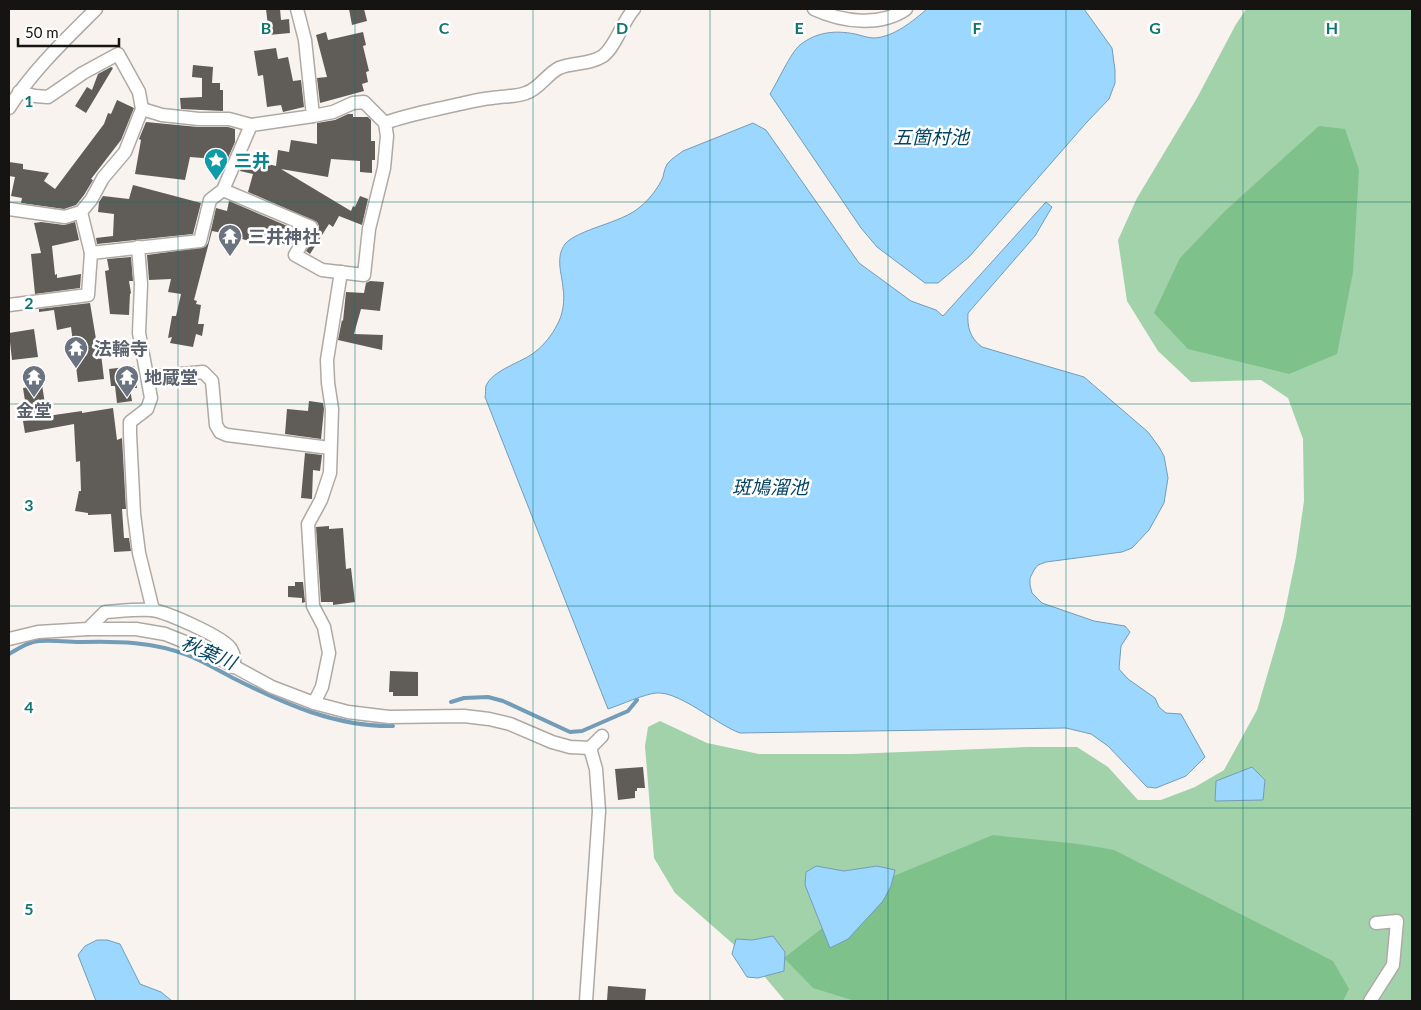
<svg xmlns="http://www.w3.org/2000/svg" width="1421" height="1010" font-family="Lato,'Noto Sans JP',sans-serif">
<rect width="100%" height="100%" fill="#f9f3ef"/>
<path fill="#a1d2aa" d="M1246,9h166v992h-627l-36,-43 -74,-65 -21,-35 -9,-112 3,-19 12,-6 47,22 52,11h92l177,-7h49l31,20 30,33h23l34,-13 29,-17 33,-60 26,-89 13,-64 8,-56 -1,-62 -15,-41 -27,-18 -70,2 -33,-31 -31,-50 -9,-61 19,-42 60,-100 38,-72z"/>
<g fill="#7ec18b">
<path d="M1319,126l26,3 14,41 -6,102 -16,82 -48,20 -101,-25 -34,-36 26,-55 45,-47z"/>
<path d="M993,835c40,5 81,7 121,15l219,111 16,28 -6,12h-488l-42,-13 -29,-30 100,-78z"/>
</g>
<g fill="#9bd7ff" stroke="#739cb8">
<path d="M927,9h157l28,39 3,22v13l-6,16 -22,23 -118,135 -31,26h-13l-48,-36 -16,-19 -91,-134c7,-11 21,-42 30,-49 16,-13 35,-15 55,-11 5,1 13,4 19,4 20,-1 39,-17 53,-29z"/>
<path d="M753,123l13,7 93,133 52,38 25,9 7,6 103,-114 6,5 -17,29 -67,77c-1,14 2,25 14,34l102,30 64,55 11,15 5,9 4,22 -4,25 -15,27 -17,18 -10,4 -76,10 -8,3 -4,5 -4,8v7l2,8 10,10 52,18 31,5 5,6 -9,14 -2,23 9,10 27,19 4,9 7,6 15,1 24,43 -19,19 -30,12 -9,-1 -39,-41 -17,-12 -25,-6 -326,5c-23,-8 -60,-42 -84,-40 -11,1 -36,12 -48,16l-123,-312c1,-3 0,-8 1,-11 6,-16 37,-24 49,-34 9,-7 17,-17 22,-27 6,-10 8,-25 6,-37 -1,-14 -8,-30 2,-44 13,-15 57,-21 75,-37 9,-7 19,-20 23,-30 1,-5 2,-10 5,-14 4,-5 10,-8 15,-12z"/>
<path d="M1252,767l13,13 -2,20 -48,1 1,-20z"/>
<path d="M816,866l28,5 33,-5 18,4 -4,16 -8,15 -35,38 -18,9 -25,-63 1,-13z"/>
<path d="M773,936l12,16 -1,19 -26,7 -11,-1 -15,-23 4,-15 16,1z"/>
<path d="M97,940h10l13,4 20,40 21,8 11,9h-76l-18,-46 7,-9z"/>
</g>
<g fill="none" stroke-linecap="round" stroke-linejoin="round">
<g stroke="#739cb8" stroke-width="4">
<path d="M9,654c7,-4 16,-10 24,-12 12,-3 36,0 49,0 35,-1 72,0 105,13 16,6 32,16 48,24 50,25 101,48 158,47"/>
<path d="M451,702l13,-4 24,-1 15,4 67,31 12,-1 46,-20 9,-11"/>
</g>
</g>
<g fill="#605c58">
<path d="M266,9h14l1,11 8,-1 1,14 -21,2z"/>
<path d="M349,9h15l3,12 -15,4z"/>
<path d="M326,32l2,8 35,-8 3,13 -3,1 6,25 -3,1 2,10 -6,2 2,7 -44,12 -3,-25 10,-1 -11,-42z"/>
<path d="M276,48l2,11 10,-2 5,24 8,-1 3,27 -21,5 -2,-7 -14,2 -4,-32 -5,1 -4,-25z"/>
<path d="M193,65l20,2 -1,16h8v7h3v21l-42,-2 -1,-11 22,-1v-19l-10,-1z"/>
<path d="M111,67l2,1 -27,45 -11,-7 12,-19 5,3 6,-16z"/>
<path d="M117,100l17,8 -13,32 -30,39 2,1 -9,15 -8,10 -12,4 -43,-6 1,-5 -11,-2 4,-19 -6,-1v-14l14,2v5l26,4 -5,8 11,8 49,-65 4,-11 3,1z"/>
<path d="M348,114h5v3h15l3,3v21h4v19h-3v13l-12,-1v-11l-29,-2 -3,18 -47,-8 70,42 2,-5 2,1 5,-11 8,3 -6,26 -23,-9 -6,11 -4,-3 -19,30 -4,-3 12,-20 1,-5 -2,-4 -69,-30 5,-18 -13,-3 6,-13 30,8 2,-16 11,2 2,-12 26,4v-21l18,-3z"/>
<path d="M146,122l52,5h30l7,2v13l-11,25 -10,-3 1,-5 -25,-2 -5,23 -50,-6 6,-34 -2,-1z"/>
<path d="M133,185l68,18 -8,31 -96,10 -1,-6 17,-2 1,-22 -16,-2 1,-10 4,-6 26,3z"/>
<path d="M229,201l70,30 -7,13 -5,-2 -1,3 -11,-6 -1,2 -10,-4 -3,7 -19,-5 1,-2 -31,-6 -18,69 3,1 -1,3 5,1 -3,19h6l-2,12 -6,-2 -3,13 -23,-4 2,-6 -4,1 4,-22h4l5,-22 -13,-2 3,-13 -22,1 -2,-25 58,-8 3,-4 8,-35 11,3z"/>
<path d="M41,222l23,3 11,-3 4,18 -27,6 3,29 2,-1v4l24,-4 -1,14 -45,6 -4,-40 10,-1 -7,-30z"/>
<path d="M131,257l2,24h-4l2,12 -1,1 -1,21 -19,-1 -5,-43 4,-1 -2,-11z"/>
<path d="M370,281l14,1 -4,29 -19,-2 -7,25 29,1 -1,15 -44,-10 4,-20 1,1 3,-29 18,1 2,-10z"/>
<path d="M90,303l7,42h3l4,34 -26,3 -7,-55 -14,3 -3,-20 -15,2v-3z"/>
<path d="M34,329l4,28 -26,3 -3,-27z"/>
<path d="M134,366l3,22h-7l2,13 -15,2 -2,-17h-4l-2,-17z"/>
<path d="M42,385l5,31 35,-5v2l31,-5 4,32 5,-2 4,71h-4l2,29h5l2,13 -17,1 -3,-38 -23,1v-2l-13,-2 4,-20h2l-1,-30 -4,1 -2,-38 -49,9 -2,-12 5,-1 -5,-32z"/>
<path d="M309,401l14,2 1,6 -3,30 -36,-5 2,-25 21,2z"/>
<path d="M305,453l17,2 -2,16 -7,-1 -1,29 -11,-1z"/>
<path d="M329,526v3l14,-1 3,41 5,-1 4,34 -22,3v-3h-12l-5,-75z"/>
<path d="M295,582h8l2,20 -3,1v-5l-14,-1v-11h7z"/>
<path d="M390,671l28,1v24h-25v-4h-4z"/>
<path d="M643,767l2,21h-8v3h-2v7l-17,2 -3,-31z"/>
<path d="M608,986l38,3 -1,12h-38z"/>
</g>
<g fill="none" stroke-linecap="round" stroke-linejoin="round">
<g stroke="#afa9a5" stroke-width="15">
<g id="minor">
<path d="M814,9c28,13 66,18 92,0"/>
<path d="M9,108c24,-38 56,-68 87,-99"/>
<path d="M142,109l20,6 37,4h30l22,6"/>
<path d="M385,123c22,-8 44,-12 66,-17 14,-3 28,-7 41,-8 12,-2 23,-1 34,-5 13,-4 21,-19 33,-25 14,-6 30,-3 44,-12 13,-10 19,-34 31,-47"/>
<path d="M223,190l88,37 -16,28 27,15 42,5 5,-46 15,-61 3,-32 -2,-13 -21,-21 -11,1 -20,9 -20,4"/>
<path d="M9,209l56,8 16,-5 10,-12 12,-22 22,-26 17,-43 -3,-17 -21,-38 -35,19 -35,24 -13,-1 -16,-4"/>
<path d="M81,212l10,41"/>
<path d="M138,247l3,37 -2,49 12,65 -4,11 -17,13v12l4,80 5,39 14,57"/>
<path d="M9,305l79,-10 3,-42 109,-12 10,-41 13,-10 28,-65 62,-9 -8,-76 -8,-31"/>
<path d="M148,377l55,-5 9,9 4,44 4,7 7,3 103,13"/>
<path d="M88,629l17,-17c15,-1 32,-3 47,-2 14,2 72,27 79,39 3,5 4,12 2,18"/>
<path d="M9,639l29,-7 50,-3h48l29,5 35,14 72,39 42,16 34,9 41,5 75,-1 25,3 21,5 42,18 18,5 20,1 12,-12"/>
<path d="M314,703l8,-16 7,-34 -5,-26 -11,-21 -5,-82 13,-24 9,-27 2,-64 -4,-26 -1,-23 14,-88"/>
<path d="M586,1001l13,-190 -3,-42 -6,-21"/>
<path d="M1370,1001l23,-36 4,-44 -21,2"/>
</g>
</g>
<use href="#minor" stroke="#fff" stroke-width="12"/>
</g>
<path fill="none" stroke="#0f766e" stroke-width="1" stroke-opacity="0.55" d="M178,9v992M355,9v992M533,9v992M710,9v992M888,9v992M1066,9v992M1243,9v992M9,202h1403M9,404h1403M9,606h1403M9,808h1403"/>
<defs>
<g id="sight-pin" transform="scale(1.25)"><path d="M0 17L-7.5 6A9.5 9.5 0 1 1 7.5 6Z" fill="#0f9aa8" stroke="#fff"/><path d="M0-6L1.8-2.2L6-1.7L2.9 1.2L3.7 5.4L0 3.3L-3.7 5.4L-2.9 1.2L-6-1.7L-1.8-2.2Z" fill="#fff"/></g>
<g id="temple-pin" transform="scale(1.25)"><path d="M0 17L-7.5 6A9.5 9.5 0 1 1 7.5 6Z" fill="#6b7280" stroke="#fff"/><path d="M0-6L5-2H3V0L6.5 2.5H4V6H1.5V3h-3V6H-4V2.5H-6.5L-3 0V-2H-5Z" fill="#fff"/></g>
</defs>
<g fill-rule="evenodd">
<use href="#sight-pin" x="216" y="160"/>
<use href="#temple-pin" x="230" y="236"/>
<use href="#temple-pin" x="76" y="348"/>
<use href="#temple-pin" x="34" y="377"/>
<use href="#temple-pin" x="127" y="377"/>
</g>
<g text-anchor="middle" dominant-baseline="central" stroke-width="5" stroke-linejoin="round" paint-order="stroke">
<g font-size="18" font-weight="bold" fill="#0d838f" stroke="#fff" text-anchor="start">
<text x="234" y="160">三井</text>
</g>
<g font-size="18" font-weight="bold" fill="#5b616d" stroke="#fff" text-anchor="start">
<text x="248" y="236">三井神社</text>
<text x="94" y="348">法輪寺</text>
<text x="144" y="377">地蔵堂</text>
<text x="34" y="410" text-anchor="middle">金堂</text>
</g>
<g font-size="19" font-style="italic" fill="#044565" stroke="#fff">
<text x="931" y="136">五箇村池</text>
<text x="770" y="486">斑鳩溜池</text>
<text transform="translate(209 652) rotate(23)">秋葉川</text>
</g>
</g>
<g font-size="16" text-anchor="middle" font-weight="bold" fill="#0f766e" stroke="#fff" stroke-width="5" stroke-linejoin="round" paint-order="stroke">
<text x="266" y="34">B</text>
<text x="444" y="34">C</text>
<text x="622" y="34">D</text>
<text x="799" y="34">E</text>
<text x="977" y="34">F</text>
<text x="1155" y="34">G</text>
<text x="1332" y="34">H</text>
<text x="29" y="107">1</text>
<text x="29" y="309">2</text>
<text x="29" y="511">3</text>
<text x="29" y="713">4</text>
<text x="29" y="915">5</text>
</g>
<rect width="1421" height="1010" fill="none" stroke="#161412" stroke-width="20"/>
<path d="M18 38v8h101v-8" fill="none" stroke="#161412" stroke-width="2.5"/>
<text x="25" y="38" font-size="15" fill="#161412" stroke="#ffffff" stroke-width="4" paint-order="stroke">50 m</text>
</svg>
